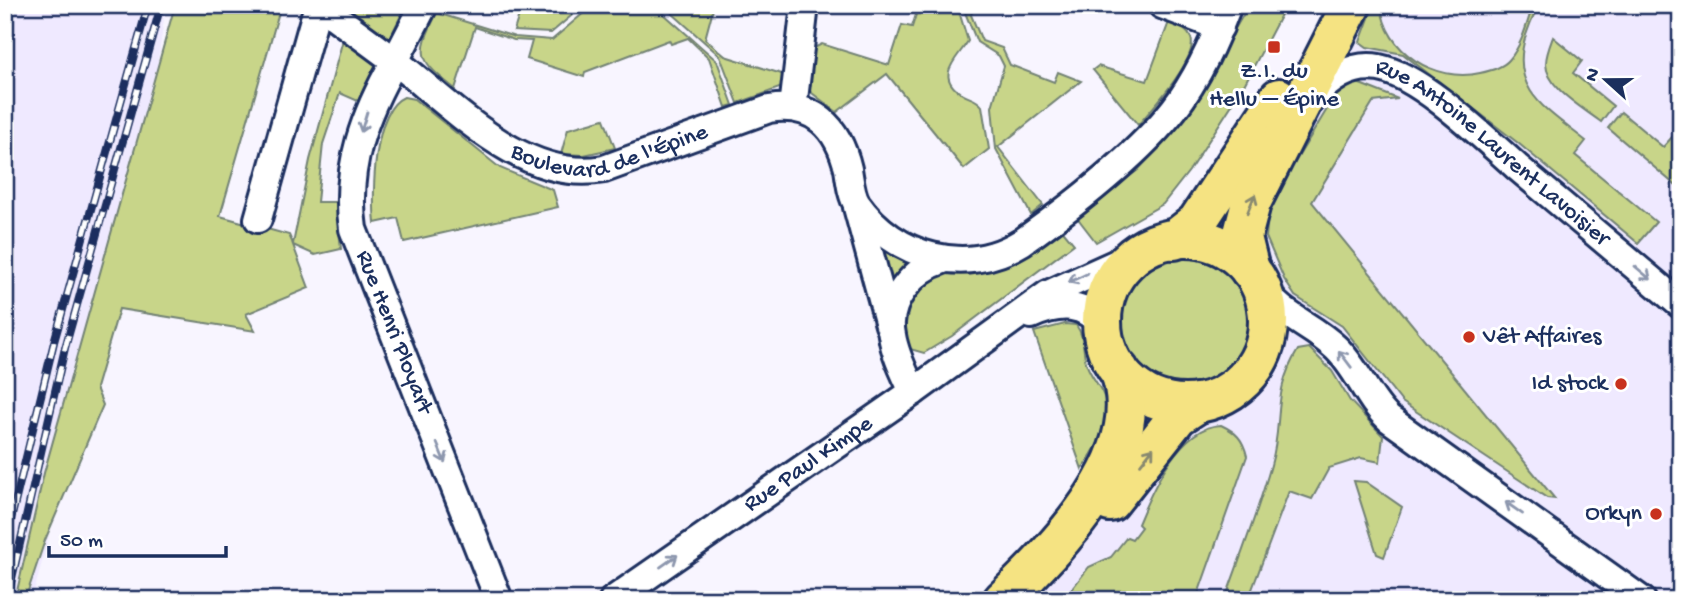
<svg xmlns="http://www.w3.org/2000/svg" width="1686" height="605" font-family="'Gochi Hand',sans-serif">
<rect width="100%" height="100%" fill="#f8f5ff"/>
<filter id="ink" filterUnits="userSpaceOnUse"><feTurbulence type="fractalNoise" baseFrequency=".0143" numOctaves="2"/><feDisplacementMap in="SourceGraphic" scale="14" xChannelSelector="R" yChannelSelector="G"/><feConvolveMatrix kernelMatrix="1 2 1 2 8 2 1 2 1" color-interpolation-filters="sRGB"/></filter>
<g filter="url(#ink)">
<g fill="#efe9ff">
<path d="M5,5h161l-25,177 -109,418h-27z"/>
<path d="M1372,5h309v595h-668l100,-117 89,-139z"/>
</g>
<g fill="#c8d589" stroke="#728274" stroke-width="2">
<path d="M175,5h106l-61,211 69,19 4,9 17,-84 35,-128 33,30 -20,39 -18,-8 -17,51 -6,58h19l5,47 -26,6 -22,-10 16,43 -63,26 9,17 -136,-22 -23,79 7,17 -58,135 -20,60h-10l29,-127z"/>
<path d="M336,5h70l-16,33h-7z"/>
<path d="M522,5h62l-33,28 -37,-2z"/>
<path d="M593,5l62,1 62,55 16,44 -7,2 -17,-49 -21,-20 -17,6 -2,-4 -84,32 -1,5 -57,-18 5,-18 -18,-1 -39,-13 -20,62c-37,-29 -39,-34 -18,-76l78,24 37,3z"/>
<path d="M663,5h40l10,4 -8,30 20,17 63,20 -3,10 -47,17 -18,-47z"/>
<path d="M927,5h30l11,36c-10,17 -35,35 -6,53 8,5 14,4 20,12l7,43 -25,20 -77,-95 -50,38 -29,-22 6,-42 8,-4 67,21 13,-40 10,2 6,-19 8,2z"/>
<path d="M962,5h13l-4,10 11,26 20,7 8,17 44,17 4,-10 23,9 -83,66 45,58 -12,10 -35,-66 -4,-42 12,-41 -5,-10 -22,-14z"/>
<path d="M1249,5h37l-44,84 -53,82 -26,33 -67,38 -20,-26 62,-46 38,-41z"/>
<path d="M1374,5h7c4,47 54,78 99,68 10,-2 22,-5 29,-13 13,-15 18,-37 24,-55h7c-7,9 -10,19 -14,30 -18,56 23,76 60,106l-11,14 81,67 -18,21 -120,-100 -115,-89 -36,-7 -7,-5z"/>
<path d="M1169,22c9,3 18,7 22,16 8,20 -40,72 -53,87l-45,-55 5,-4 49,15z"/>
<path d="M1553,37l29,24 -9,12 40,33 -12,16c-18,-14 -55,-34 -55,-59 0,-8 4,-18 7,-26z"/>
<path d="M1355,82l43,17 -25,3 -61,100 243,297 -8,-1 -145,-96 -60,-76 -47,-30 -11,-17 -18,-42 3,-32 66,-109z"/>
<path d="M404,97l10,2 86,69 53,22 5,17 -154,35 -6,-24 -23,5c-3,-29 -2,-113 29,-126z"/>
<path d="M1621,112l42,35 11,-12 7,6v49l-73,-62z"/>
<path d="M604,119l11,29 -31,7 -23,-1 7,-25z"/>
<path d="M1060,227l14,17 -122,92 -28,17 -14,-4c-13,-27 5,-71 38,-77 8,-2 18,1 27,0 14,-3 32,-10 46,-16 14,-6 27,-20 39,-29z"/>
<path d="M883,243l24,13 4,10 -17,15 -6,-2 -8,-32z"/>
<circle cx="1186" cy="321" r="70"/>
<path d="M1065,324l11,1c9,12 6,23 10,37 2,10 11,20 16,30 13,26 -5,56 -20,77l-48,-137z"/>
<path d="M1309,348l23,23 18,30 33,35 -3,26 -19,-4 -32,10 -17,31 -23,-8 -41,109h-23c16,-45 33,-89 46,-135 13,-45 0,-71 27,-115z"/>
<path d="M1221,425c15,7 22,14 26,31l-51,144 -132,-1 25,-32 22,-10 16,-20 5,2 9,-12 -3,-3c14,-34 41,-97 83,-99z"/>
<path d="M1354,481l12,1 36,25 -18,50 -7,-3z"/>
</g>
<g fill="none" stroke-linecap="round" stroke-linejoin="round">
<g stroke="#1b2f5e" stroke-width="32">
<g id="minor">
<path id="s1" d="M319,5l76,56c-30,52 -51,106 -42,168l146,371"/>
<path id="s2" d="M424,5l-29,56c58,45 129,123 209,108l165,-60c45,-7 69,18 79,60 2,11 3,26 9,35 38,54 109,73 165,38 49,-35 115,-86 152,-133 24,-31 40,-67 54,-104"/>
<path d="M1162,5l58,22"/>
<path id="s3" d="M1310,100c19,-20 40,-37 69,-32 42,8 105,70 138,99 55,46 109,92 164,138"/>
<path d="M793,108l12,-103"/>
<path d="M857,207l32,118"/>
<path d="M258,219l60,-214"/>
<path d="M1260,286c24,33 50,37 76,62 22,21 31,51 53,71l253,181"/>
<path d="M1031,315c28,-12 54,-14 72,13"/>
<path d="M913,392c-8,-18 -18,-37 -21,-57 -7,-33 21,-66 51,-75"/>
<path id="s4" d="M613,600l300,-208 135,-98 93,-42"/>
</g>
</g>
<g stroke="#1b2f5e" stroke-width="44">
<g id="primary">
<circle cx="1185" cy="321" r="83"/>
<path d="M1174,240l23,-18 82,-124"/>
<path d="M1250,270l-8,-33 9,-34 100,-198"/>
<path d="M1110,502l68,-86 20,-13"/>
<path d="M1003,600c55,-53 149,-148 116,-230"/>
</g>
</g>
<use href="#minor" stroke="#fff" stroke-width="26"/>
<use href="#primary" stroke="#f5e382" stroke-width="38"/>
<g stroke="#1b2f5e" stroke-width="8">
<g id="rail">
<path d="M5,544l49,-202 94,-337"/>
<path d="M7,600l58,-252 96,-343"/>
</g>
</g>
<use href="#rail" stroke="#fff" stroke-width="5" stroke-dasharray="16" stroke-linecap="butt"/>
</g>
<defs><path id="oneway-shaft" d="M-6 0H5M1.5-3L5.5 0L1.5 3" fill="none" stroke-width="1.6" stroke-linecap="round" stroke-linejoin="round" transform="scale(1.75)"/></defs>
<g stroke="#8d97ae">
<use href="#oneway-shaft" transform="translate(364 122) rotate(107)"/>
<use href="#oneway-shaft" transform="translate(1643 273) rotate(40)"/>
<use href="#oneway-shaft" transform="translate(1078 278) rotate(155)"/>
<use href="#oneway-shaft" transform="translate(1345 359) rotate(-127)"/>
<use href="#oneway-shaft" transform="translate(441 453) rotate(68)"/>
<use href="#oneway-shaft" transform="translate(1514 508) rotate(-145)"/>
<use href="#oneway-shaft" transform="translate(669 561) rotate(-35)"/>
</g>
<g stroke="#888970">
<use href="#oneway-shaft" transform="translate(1251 204) rotate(-68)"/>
<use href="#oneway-shaft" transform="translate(1147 456) rotate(-52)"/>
</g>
</g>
<g fill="#c8321e" stroke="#fff" stroke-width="2.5">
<rect x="1267" y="40" width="14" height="14" rx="3.5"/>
<circle cx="1469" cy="337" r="7"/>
<circle cx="1621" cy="384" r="7"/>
<circle cx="1656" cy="514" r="7"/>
</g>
<g text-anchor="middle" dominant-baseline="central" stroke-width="6" stroke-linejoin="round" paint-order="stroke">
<g font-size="24" fill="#1b2f5e" stroke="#fff" text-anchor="end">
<text x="1274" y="72" text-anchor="middle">Z.I. du<tspan x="1274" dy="28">Hellu – Épine</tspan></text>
<text x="1483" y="337" text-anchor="start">Vêt Affaires</text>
<text x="1607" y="384">Id stock</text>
<text x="1642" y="514">Orkyn</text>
</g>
<g font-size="24" fill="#1b2f5e" stroke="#fff">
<text stroke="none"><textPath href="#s2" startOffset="313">Boulevard de l'Épine</textPath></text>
<text stroke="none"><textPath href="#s3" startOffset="222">Rue Antoine Laurent Lavoisier</textPath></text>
<text stroke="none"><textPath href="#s1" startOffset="382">Rue Henri Ployart</textPath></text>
<text stroke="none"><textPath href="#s4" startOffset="238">Rue Paul Kimpe</textPath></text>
</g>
</g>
<rect width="1686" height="605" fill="none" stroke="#fff" stroke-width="28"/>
<rect x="14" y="14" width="1658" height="577" fill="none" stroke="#1b2f5e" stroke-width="2.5" filter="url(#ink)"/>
<g transform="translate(1606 80) rotate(291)" stroke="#ffffff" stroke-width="5" paint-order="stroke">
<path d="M0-5L12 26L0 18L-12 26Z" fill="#1b2f5e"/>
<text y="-10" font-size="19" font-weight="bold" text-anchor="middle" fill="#1b2f5e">N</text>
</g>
<path d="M49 546v10h177v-10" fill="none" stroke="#1b2f5e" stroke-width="3.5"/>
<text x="60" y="546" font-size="21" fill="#1b2f5e" stroke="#ffffff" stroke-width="5" paint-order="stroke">50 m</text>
</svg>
